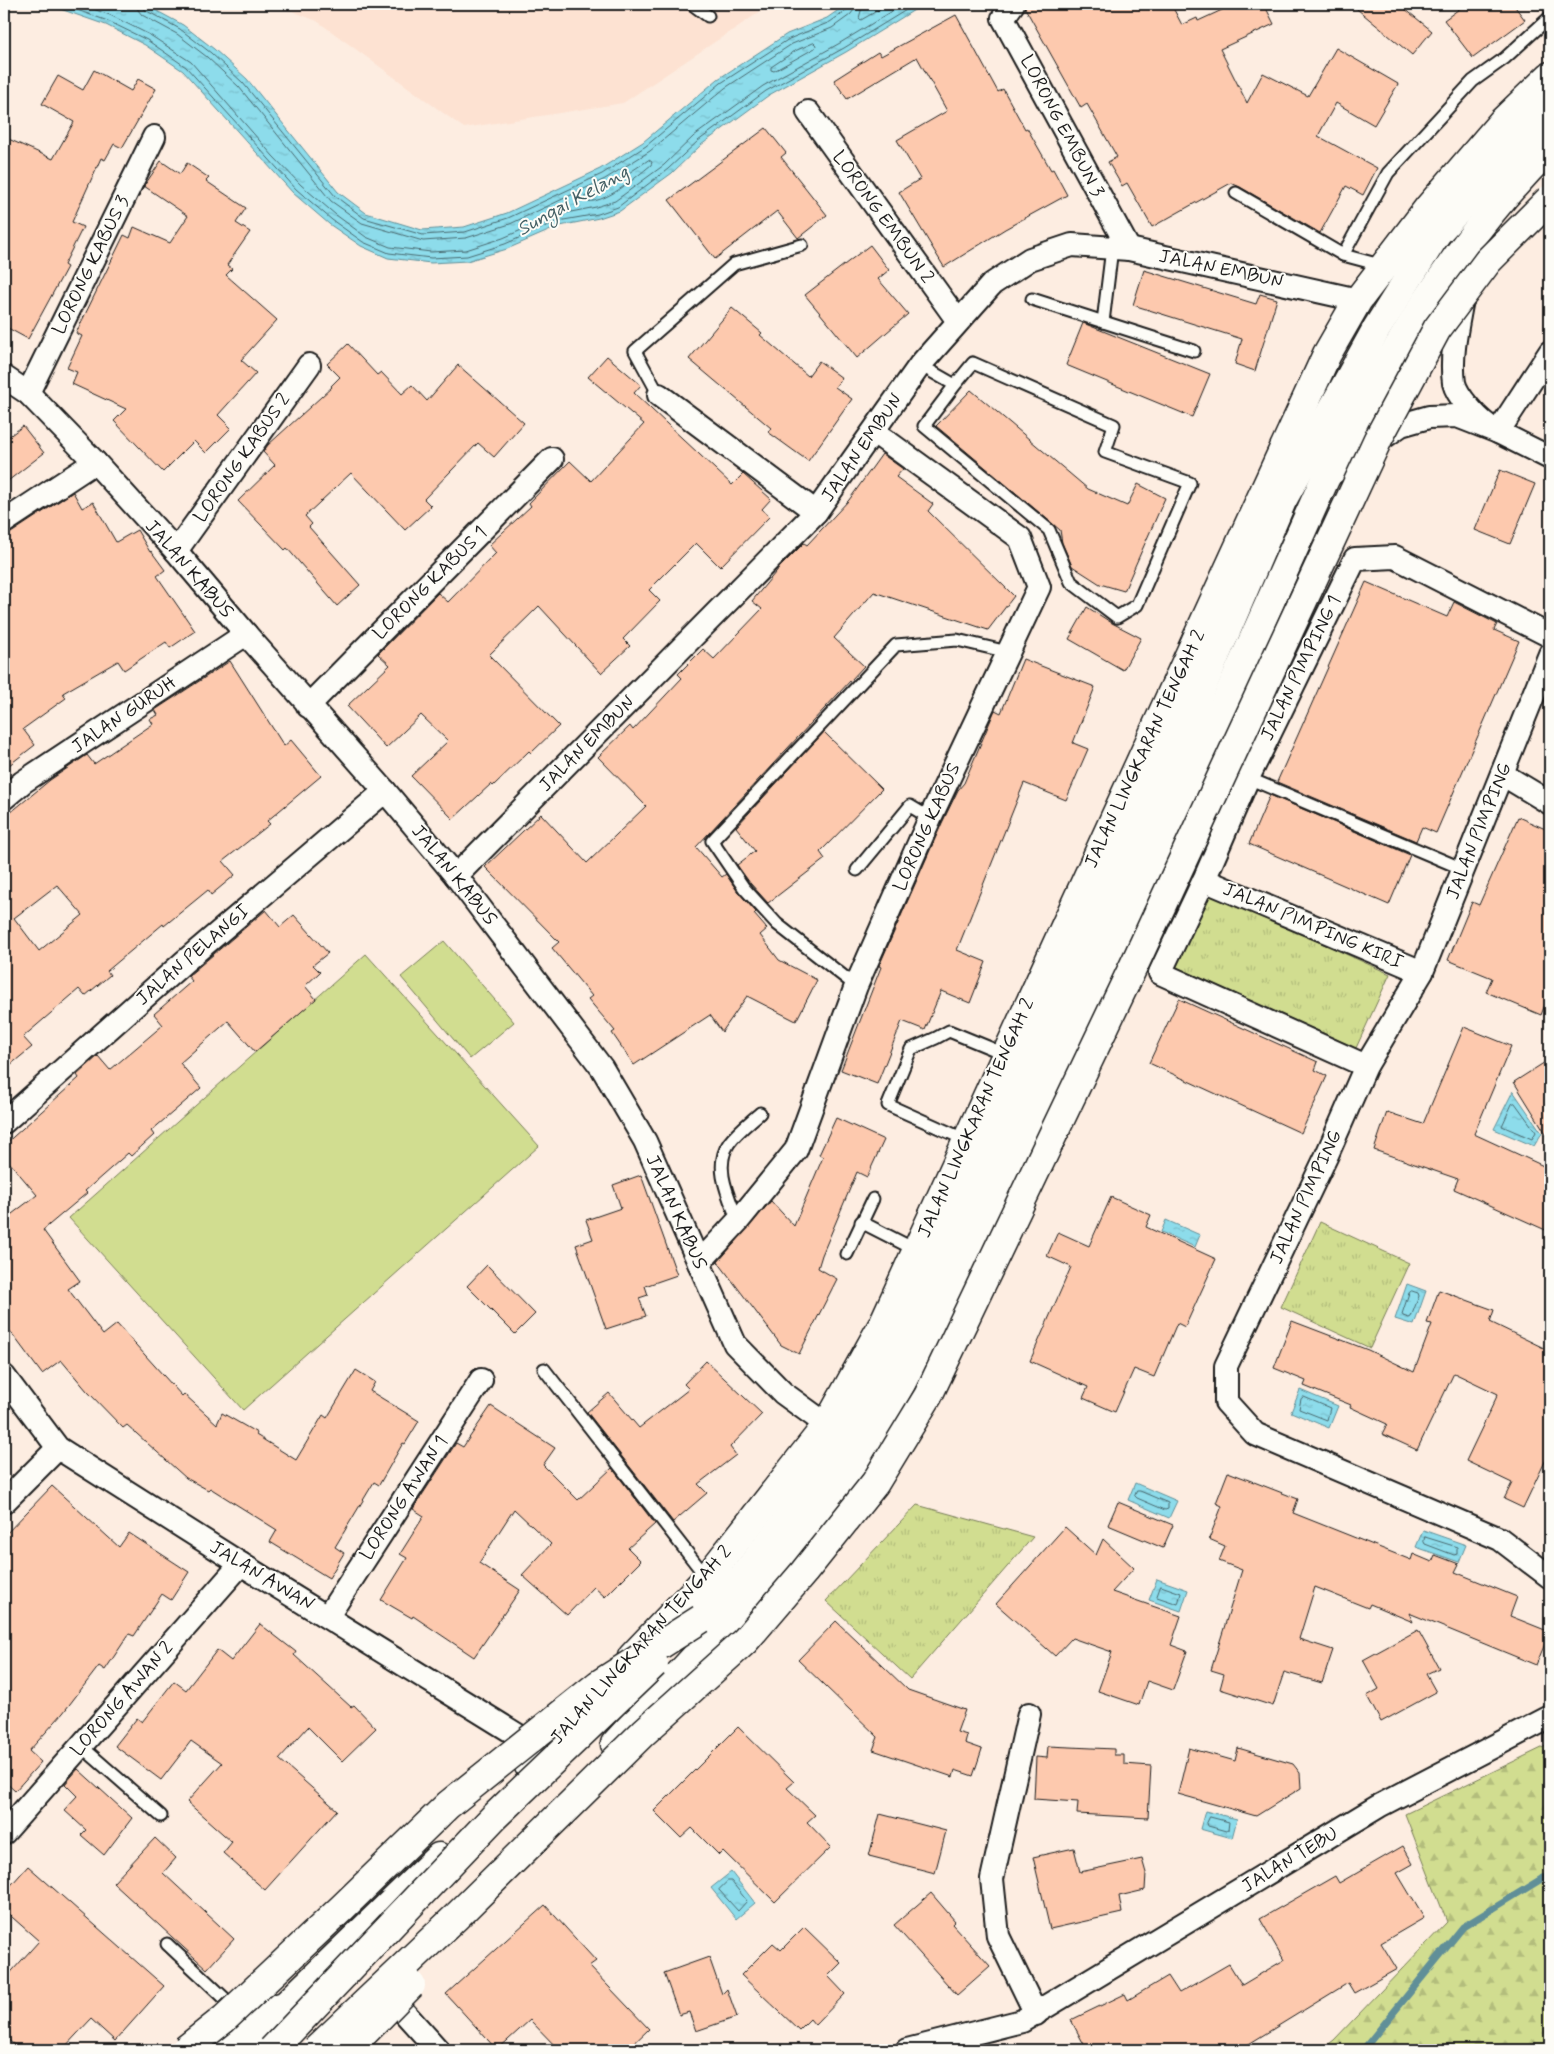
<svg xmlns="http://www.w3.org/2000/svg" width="1554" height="2054" font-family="Mynerve,sans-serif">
<defs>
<pattern id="grass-tufts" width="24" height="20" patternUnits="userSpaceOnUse" patternTransform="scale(1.25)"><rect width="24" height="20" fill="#d1dd90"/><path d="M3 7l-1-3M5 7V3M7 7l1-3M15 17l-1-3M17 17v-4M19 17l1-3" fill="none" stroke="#b3bd7c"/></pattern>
<pattern id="forest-firs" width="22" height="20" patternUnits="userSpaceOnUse" patternTransform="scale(1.25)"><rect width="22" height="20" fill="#d1dd90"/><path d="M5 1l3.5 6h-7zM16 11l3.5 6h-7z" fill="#b3bd7c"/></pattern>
<pattern id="water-ripples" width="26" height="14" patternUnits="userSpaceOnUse" patternTransform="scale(1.25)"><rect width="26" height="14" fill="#8ddceb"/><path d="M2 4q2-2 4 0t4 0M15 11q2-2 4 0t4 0" fill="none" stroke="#79bcc9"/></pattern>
</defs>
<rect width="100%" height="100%" fill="#fdede1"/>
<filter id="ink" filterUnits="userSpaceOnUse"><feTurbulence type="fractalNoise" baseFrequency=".02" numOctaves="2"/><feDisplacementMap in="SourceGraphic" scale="10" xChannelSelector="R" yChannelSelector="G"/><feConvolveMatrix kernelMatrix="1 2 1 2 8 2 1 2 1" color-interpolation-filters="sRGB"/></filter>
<g filter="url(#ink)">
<path fill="#fde2d2" d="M274,4h498l-149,99 -159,25 -147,-107z"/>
<g fill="url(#grass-tufts)" stroke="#767c56">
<path d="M1208,892l182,82 -34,74 -182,-82z"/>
<path d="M1320,1222l89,41 -39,85 -89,-41z"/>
<path d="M917,1505l116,32 -123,142 -84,-78z"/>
</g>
<path fill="url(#forest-firs)" stroke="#767c56" d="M1550,1744v306h-229l13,-10 113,-118 -42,-108z"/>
<g fill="#d1dd90" stroke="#767c56">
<path d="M444,941l70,81 -44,37 -69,-82z"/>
<path d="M366,954l173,192 -296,264 -174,-192z"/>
</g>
<g fill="url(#water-ripples)" stroke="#608f98">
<path d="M46,4h98l39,21 31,24 33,30 91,113 28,21 56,17 42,-3 43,-14 93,-44 43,-27 75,-63 69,-45 40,-16 20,-14h77l-78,48 -77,43 -68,50 -29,28 -52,38 -21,7 -39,8 -53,23 -40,12 -36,2 -43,-5 -27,-12 -32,-22 -36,-31 -110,-122 -38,-26 -39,-20z"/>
<path d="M1513,1091l29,42 -8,13 -40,-17z"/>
<path d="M1166,1220l34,15 -5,12 -34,-15z"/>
<path d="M1407,1284l19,7 -12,34 -19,-6z"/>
<path d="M1300,1390l38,16 -9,22 -38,-16z"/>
<path d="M1135,1483l42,18 -8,17 -41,-18z"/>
<path d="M1423,1530l43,15 -7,17 -43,-15z"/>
<path d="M1157,1579l31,11 -7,21 -32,-11z"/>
<path d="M1205,1811l32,8 -5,19 -32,-9z"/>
<path d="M731,1872l24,31 -19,16 -25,-31z"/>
</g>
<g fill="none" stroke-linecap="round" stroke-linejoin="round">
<g stroke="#49696f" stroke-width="1">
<path d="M60,4l48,17 39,19 39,27 110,122 36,31 31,22 26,11 42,5 36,-2 38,-12 53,-23 40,-7 20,-7 50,-38 30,-28 68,-50 78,-43 72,-44"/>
<path d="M79,4l31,11 40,20 41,27 82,94 28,29 35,30 30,22 24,10 41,5 35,-2 37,-12 53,-23 40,-8 19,-6 49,-36 30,-29 69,-50 77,-43 64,-39"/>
<path d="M137,4l1,6 4,5 35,19 30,23 32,30 92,114 31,22 61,18 43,-3 44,-14 95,-45 45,-28 75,-63 67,-44 40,-16 18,-13 4,-5 1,-6"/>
<path d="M143,4l2,6 35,19 31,24 32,30 92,113 29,22 59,17 42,-3 43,-14 94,-44 44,-28 75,-63 68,-44 41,-17 17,-12 2,-6"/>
<path d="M863,4l-4,14 2,2 28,-16"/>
<path d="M814,43l2,2 -1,3 -41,23 -3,-1v-3l24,-16z"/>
<path d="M649,160l3,2 -1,3c-15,12 -47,41 -68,36l1,-4 25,-11z"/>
<path d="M1515,1103l21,29 -4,7 -30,-13 10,-22z"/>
<path d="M1412,1291l6,2 1,3 -8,21 -2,1 -6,-2 -1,-2 7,-21z"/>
<path d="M1304,1397l26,11 -3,12 -28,-11 2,-10z"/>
<path d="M1137,1491h3l28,12v6l-3,1 -28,-12 -2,-2z"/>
<path d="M1425,1537l32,10v7l-3,1 -29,-11 -1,-2z"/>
<path d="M1161,1586l20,7 -3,11 -21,-7z"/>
<path d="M1210,1817l19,5 -1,8 -2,1 -18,-5 -1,-3z"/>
<path d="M728,1881h3l16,20 -9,10 -19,-21z"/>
</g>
<path stroke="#608f98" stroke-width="7" d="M1363,2050l100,-123 80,-49 7,-2"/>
</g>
<g fill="#fdc9ae" stroke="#1c1c1c" fill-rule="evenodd">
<path d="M1026,4h145l11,21 15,-7 1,3 37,-17h29l10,20 -54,25 27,54 16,-30 45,23 28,-48 62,36 -24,41 -38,-22 -18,33 59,32 -14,27 -17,-9 -26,47 -80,-46 -9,-4 -79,44 -25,-44 -5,3 -14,-24 9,-5 -30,-53 -6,4 -56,-100z"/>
<path d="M1351,4h48l33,27 -20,24z"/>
<path d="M1466,4h47l12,16 -52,38 -29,-38z"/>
<path d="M956,15l42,77 5,-3 22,40 2,-1 24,42 2,-1 14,26 -62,34 -61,38 -45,-75 21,-13 -23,-39 50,-29 -30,-54 -70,42 -13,-19 44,-28 3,4z"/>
<path d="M94,70l37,21 7,-12 18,10 -34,59 -8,-4 -9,16 -4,-2 -29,64 11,5 -19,38 3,2 -39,72 -24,-13v-189l49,22 21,-37 -32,-18 16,-28 25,14z"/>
<path d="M766,128l20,25 -5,4 46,58 -29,23 -21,-27 -62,48 -46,-59z"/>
<path d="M161,161l19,13 7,-11 22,15 -3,3 40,27 -10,15 14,9 -23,33 5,4 -6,6 51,45 -36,40 15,13 -38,42 13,13 -25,25 -12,-12 -31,31 -49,-51 12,-12 -54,-25 5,-12 -10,-4 15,-32 -6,-3 48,-98 6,3 4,-11 36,16 18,-27 -44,-30z"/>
<path d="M870,245l19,25 -11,9 30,35 -51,44 -52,-63z"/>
<path d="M1144,270l112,34 4,-10 17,5 -22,72 -20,-7 7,-25 -109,-34z"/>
<path d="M732,308l30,25 -2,2 48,41 11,-15 23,17 -7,9 17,12 -44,62 -40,-29 3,-4 -82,-69z"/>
<path d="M1083,323l127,51 -18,43 -126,-52z"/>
<path d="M348,344l29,31 4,-3 21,22 10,-9 15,16 31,-36 66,58 -30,34 -16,-14 -54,56 7,7 -26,24 -54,-57 -46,43 7,8 -3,3 51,58 -23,21 -50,-58 -2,2 -47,-49 37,-36 -12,-13 5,-7 64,-58 -1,-1 9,-9 -13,-13z"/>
<path d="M607,356l34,29 -7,8 98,92 11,-11 28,25 -9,10 7,8 -49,50 -24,-24 -47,47 11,11 -37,38 7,7 -29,27 -62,-67 -50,49 70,71 -28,27 -2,-2 -36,35 -2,-2 -38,35 -42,-43 37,-35 -27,-26 -35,33 -39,-42 43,-41 -12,-11 60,-61 10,9 48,-49 -7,-8 42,-39 -2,-3 41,-42 21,20 53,-57 -56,-47z"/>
<path d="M971,390l117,99 39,17 11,-22 27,14 -41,93 -24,-7 -28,-18 -10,-23 -2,-13 -124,-104z"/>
<path d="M23,426l21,27 -40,31v-44z"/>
<path d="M882,454l21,15 -7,8 37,27 -5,7 86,85 -26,34 -114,-38 -40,46 30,28 -168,181 26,30 4,-3 12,18 18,20 -2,2 13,15 -7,6 19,25 38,20 -21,41 -49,-25 -25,36 -12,-17 -76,50 -22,-32 3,-2 -27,-32 4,-3 -40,-48 7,-6 -74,-75 56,-53 46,49 59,-57 -48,-49 32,-31 3,4 49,-52 -4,-4 25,-25 11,10 48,-50 -10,-8 28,-34 24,-24 3,2 42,-45z"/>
<path d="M1500,470l35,14 -25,60 -35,-14z"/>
<path d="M73,492l9,16 11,-6 23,40 21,-12 13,22 1,-1 14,19 -8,6 38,55 -25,17 -4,-6 -42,28 -6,-9 -55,32 3,5 -43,31 12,16 -31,24v-234l7,-2z"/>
<path d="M1366,582l81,35 7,-15 43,22 -3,6 25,11 -83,192 -14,-6 -6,14 -139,-59z"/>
<path d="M1087,607l25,16 29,15 -18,32 -54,-31z"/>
<path d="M1023,659l72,28 -22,56 15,6 -22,51 -42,-17 -67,167 29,12 -16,41 -29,-12 -16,39 -23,-9 -25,63 -36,-14 40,-103 -2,-1 63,-143 16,-33 6,-7 31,-73 6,3z"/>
<path d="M230,661l54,85 7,-6 30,36 -54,45 3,3 -47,37 12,14 -24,20 -3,-5 -44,36 -1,-2 -56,47 3,4 -25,21 -6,-7 -56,48 9,10 -28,23v-252l46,-38 37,-25 7,9 59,-40 -3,-5 8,-4 -3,-5zM57,885l26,30 -44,36 -25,-33z"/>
<path d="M824,732l58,57 -62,63 5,7 -57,44 -18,-20 -13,-18 18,-14 -19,-24z"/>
<path d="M1270,795l140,60 -21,50 -140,-61z"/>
<path d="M1518,817l32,14v161l-9,23 -55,-23 6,-14 -44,-18 24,-58 7,3z"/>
<path d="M266,910l14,17 14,-12 34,38 -15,12 7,7 -15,14 11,13 -61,53 -27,-31 -48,42 21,25 -50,43 3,4 -23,21 -3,-3 -43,38 2,2 -44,37 37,51 -12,8 35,46 14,-11 65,72 2,-2 33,30 5,-11 35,20 -1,2 40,25 27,-45 4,3 29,-48 19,12 -5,9 49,30 -14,23 -2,-1 -24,42 -5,-3 -39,65 9,6 -15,25 -59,-36 7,-12 -67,-42 -2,2 -22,-12 -59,-53 -4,3 -36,-37 -26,-31 -19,14 -38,-51v-103l33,-25 -33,-39v-11l75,-67 -2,-3 21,-19 12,14 53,-45 -9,-11 38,-33 -4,-5z"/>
<path d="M1179,999l139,63 -3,8 12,6 -26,57 -152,-70z"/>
<path d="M1464,1027l47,19 -37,88 76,35v63l-96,-43 4,-10 -84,-29 13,-38 36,12z"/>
<path d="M1550,1059v81l-36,-58z"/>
<path d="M836,1118l48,22 -17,37 -10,-5 -35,83 -4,13 19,11 -38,75 -18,-9 -63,-83 53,-61 23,25 29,-69 -4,-2z"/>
<path d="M641,1175l36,100 -32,11 3,9 -9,3 7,18 -40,13 -30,-84 17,-6 -7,-19 35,-12 -8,-23z"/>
<path d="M1111,1197l40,18 -5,12 70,32 -31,68 -8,-4 -23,54 -20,-8 -19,43 -32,-14 5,-11 -58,-26 41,-94 -24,-11 11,-24 31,14z"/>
<path d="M487,1265l48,49 -20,20 -48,-48z"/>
<path d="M1439,1290l55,20 -4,12 60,29v100l-27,57 -19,-9 8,-16 -46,-22 32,-67 -44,-21 -37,77 -35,-16 5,-10 -37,-17 1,-2 -47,-19 2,-5 -32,-13 18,-47 76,29 46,22 18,-48 -5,-1z"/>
<path d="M706,1361l56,53 -32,33 6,8 -38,29 9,9 -34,29 -86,-110 22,-19 30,35 50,-39 -5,-5z"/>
<path d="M491,1406l64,42 -12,17 35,35 34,-32 43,56 -27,24 13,13 -36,36 -11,-10 -27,28 -45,-40 29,-31 -37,-35 -35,54 41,27 -46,67 -61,-41 -1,2 -31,-18 26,-42 -7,-4 24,-38 -11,-7 43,-66 7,4z"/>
<path d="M1228,1472l70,27 -5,14 118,47 2,-6 19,8 3,-7 24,9 -4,8 62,25 -7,19 40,16 -14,33 -127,-52 4,9 -43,-18 -2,4 -53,-21 -16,52 34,11 -11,33 -38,-11 -11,34 -53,-17 4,-15 -13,-4 31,-100 -23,-9 6,-15 -16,-7 13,-33 -6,-3z"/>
<path d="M52,1486l67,61 10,-14 60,39 -18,28 -9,-6 -28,42 -5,-2 -24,36 -6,-4 -36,47 -34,38 12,11 -26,29 -11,-10v-245z"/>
<path d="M1118,1502l55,23 -10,23 -55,-23z"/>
<path d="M1065,1527l31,28 7,-16 31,29 -22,24 69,24 -10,29 16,6 -14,39 -26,-9 -8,24 -41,-14 14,-39 -40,-14 -17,18 -59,-52z"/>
<path d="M836,1621l72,69 57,20 -8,22 10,3 -2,8 17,6 -9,27 -18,-6 -2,7 -80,-27 5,-13 -80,-77z"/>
<path d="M260,1624l36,28 -2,3 57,52 3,-2 22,23 -34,33 -34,-34 -29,32 58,51 -72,80 -42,-37 9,-11 -45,-40 35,-39 -31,-22 -30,39 -46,-34 22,-28 5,4 32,-41 12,9 31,-40 14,11z"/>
<path d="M1418,1630l21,38 -13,6 10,18 -55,30 -14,-26 12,-7 -16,-29z"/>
<path d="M738,1727l56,55 -7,6 28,27 -8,7 24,25 -56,55 -52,-51 -4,4 -27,-27 -11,10 -27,-27z"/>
<path d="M1048,1746l66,3v6h10v9l27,2 -3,52 -71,-4 1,-12 -44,-3 2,-42 11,1z"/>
<path d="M1189,1748l46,13 3,-13 55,16 7,9 1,15 -45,28 -78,-22z"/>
<path d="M78,1769l54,49 -28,37 -23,-20 5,-5 -22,-20 13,-14 -12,-12z"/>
<path d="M880,1814l66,17 -11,42 -66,-17z"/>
<path d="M155,1838l21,20 -13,15 71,66 -27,30 -94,-86z"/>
<path d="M1403,1846l10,18 -16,9 27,45 -43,25 16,26 -43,24 -6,-10 -109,67h-152l-16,-30 54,-26 3,6 40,-24 11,17 50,-29 13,21 42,-25 -24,-41 75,-43 4,7z"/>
<path d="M1074,1848l6,24 62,-13 4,14 -1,17 -26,6 3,17 -72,16 -17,-72z"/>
<path d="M28,1866l136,120 -49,55 -24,-22 -29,31h-42l-16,-14v-56l35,-39 -35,-31v-17z"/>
<path d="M931,1893l24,28 -3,3 38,42 -33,29 -63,-70z"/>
<path d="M545,1905l51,56 -7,5 60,63 -22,21h-68l-29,-30 -33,30 -51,-56z"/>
<path d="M804,1927l37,36 -13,13 17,18 -30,31 -5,-6 -11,11 -58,-55 32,-32 8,7z"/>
<path d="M709,1957l13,37 5,-5 10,28 -41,14 -7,-19 -10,3 -15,-42z"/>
</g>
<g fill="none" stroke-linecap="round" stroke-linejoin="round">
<g stroke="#1c1c1c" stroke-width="15">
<g id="service">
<path d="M692,4l16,12"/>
<path d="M1236,193l107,62 41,11"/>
<path d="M1343,255l45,-82 85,-92 32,-23 45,-41"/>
<path d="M1032,299l162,52"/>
<path d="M1103,322l9,-74"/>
<path d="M920,365l35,20 18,-22 141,62 -9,27 85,31 -53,122 -20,12 -46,-35 -22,-52 -125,-104 31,-41"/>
<path d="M659,395l-24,-44 99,-87 68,-19"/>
<path d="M1248,778l215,91"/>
<path d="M857,870l53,-64 20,12"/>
<path d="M856,986l-79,-62 -33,-36 -32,-47 184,-196 61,-5 51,12"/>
<path d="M966,1140l-78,-35 23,-56 25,-11 13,-7 56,23"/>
<path d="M738,1221c-9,-24 -25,-54 -9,-78 8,-11 21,-21 31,-30"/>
<path d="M861,1222l55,28"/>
<path d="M847,1254l26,-55"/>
<path d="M544,1369l163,209"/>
<path d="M81,1746l80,70"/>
<path d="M167,1944l69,65"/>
</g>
</g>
<g stroke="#1c1c1c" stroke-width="26">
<g id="minor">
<path d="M1013,4l-10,14 126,231"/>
<path d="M808,112l150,209"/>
<path d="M1463,294c-5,29 -13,60 -9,89 3,13 22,34 33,42"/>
<path d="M4,377l24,16 67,69 81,89 70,83 139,157 71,85 146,192 43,73 90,203 48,49 44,32"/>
<path d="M28,393l126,-256"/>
<path d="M659,395l157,117"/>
<path d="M1498,432l52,-80"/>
<path d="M1326,478l75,-53 28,-8 28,-1 41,16 52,26"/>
<path d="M4,522l91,-60"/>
<path d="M176,551l133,-186"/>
<path d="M1550,654l-128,318 -56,94 -40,91 -100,209v36l29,32 245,105 50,38"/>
<path d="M308,706l244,-247"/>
<path d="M1502,774l48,29"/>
<path d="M4,798l19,-16 223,-148"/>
<path d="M456,876l360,-364 104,-147 72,-81 38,-25 42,-14 57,4 229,51"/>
<path d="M1204,880l218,92"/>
<path d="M1366,1066l-206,-93 44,-93 44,-102 107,-219 40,-2 155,79"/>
<path d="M4,1122l180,-160 201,-171"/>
<path d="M699,1263l39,-42 58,-71 60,-164 74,-168 109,-231 -19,-49 -146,-106"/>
<path d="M4,1376l54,72 183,116 299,185"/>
<path d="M4,1502l54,-54"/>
<path d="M328,1616l153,-236"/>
<path d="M1029,1714l-37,165 6,57 38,78"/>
<path d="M4,1833l237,-269"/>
<path d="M383,1989l55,61"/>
<path d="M907,2050l115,-29 357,-215 171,-89"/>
</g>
</g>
<g stroke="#1c1c1c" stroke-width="31">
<g id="trunk">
<path d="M632,1657l75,-79 120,-153 56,-101 444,-970 31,-54 71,-93 73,-85 48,-46"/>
<path d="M615,1744l143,-155 107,-141 60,-107 231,-484 169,-378c62,-119 129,-238 225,-331"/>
<path d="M529,1766l62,-64"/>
<path d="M205,2050l42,-31 34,-12"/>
<path d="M243,2050l42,-44 154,-149"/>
</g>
</g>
<g stroke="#1c1c1c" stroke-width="31">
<path id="motorway" d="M701,1619l41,-41 45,-58 71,-100 37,-69 125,-261 152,-333 110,-256 95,-173 60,-95 91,-100 22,-21"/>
</g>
<use href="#service" stroke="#fdfcf7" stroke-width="11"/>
<use href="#minor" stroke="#fdfcf7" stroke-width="22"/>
<use href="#trunk" stroke="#fdfcf7" stroke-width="28"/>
<use href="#motorway" stroke="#fdfcf7" stroke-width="28"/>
<g stroke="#1c1c1c" stroke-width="31" stroke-linecap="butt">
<g id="motorway-bridge">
<path d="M185,2050l39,-31 119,-112 105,-102 151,-121 102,-65"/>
<path d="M272,2050l222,-233 160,-153"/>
<path d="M316,2050l140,-133 188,-185 101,-91 59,-69 71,-89 53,-87 207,-433 243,-524 59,-110 51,-68 62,-62"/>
<path d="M347,2050l64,-65"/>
</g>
</g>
<use href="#motorway-bridge" stroke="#fdfcf7" stroke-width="28"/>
</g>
</g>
<g text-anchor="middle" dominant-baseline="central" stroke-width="4" stroke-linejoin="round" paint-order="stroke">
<g font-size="19" fill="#1c1c1c" stroke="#fdfcf7">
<text transform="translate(1062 126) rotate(62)">LORONG EMBUN 3</text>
<text transform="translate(883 217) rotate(54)">LORONG EMBUN 2</text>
<text transform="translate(91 265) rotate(-64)">LORONG KABUS 3</text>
<text transform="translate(1221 269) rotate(12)">JALAN EMBUN</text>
<text transform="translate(862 448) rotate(-55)">JALAN EMBUN</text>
<text transform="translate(242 458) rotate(-55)">LORONG KABUS 2</text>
<text transform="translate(189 569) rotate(49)">JALAN KABUS</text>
<text transform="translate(430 583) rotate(-45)">LORONG KABUS 1</text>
<text transform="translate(1301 668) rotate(-64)">JALAN PIMPING 1</text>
<text transform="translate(124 715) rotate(-34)">JALAN GURUH</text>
<text transform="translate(587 744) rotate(-45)">JALAN EMBUN</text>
<text transform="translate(1145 749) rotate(-65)">JALAN LINGKARAN TENGAH 2</text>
<text transform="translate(927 827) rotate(-66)">LORONG KABUS</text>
<text transform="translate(1479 831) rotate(-68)">JALAN PIMPING</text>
<text transform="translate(454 875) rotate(51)">JALAN KABUS</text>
<text transform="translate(1313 926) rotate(23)">JALAN PIMPING KIRI</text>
<text transform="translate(193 955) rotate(-41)">JALAN PELANGI</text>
<text transform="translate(976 1118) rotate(-66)">JALAN LINGKARAN TENGAH 2</text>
<text transform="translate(1306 1197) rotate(-65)">JALAN PIMPING</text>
<text transform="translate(676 1212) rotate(66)">JALAN KABUS</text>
<text transform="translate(404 1498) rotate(-57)">LORONG AWAN 1</text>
<text transform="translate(262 1576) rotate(31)">JALAN AWAN</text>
<text transform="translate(641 1645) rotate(-48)">JALAN LINGKARAN TENGAH 2</text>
<text transform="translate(122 1699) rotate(-49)">LORONG AWAN 2</text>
<text transform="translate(1290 1860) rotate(-31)">JALAN TEBU</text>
</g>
<g font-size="20" font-style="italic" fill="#445f64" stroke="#fdfcf7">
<text transform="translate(573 201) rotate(-29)">Sungai Kelang</text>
</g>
</g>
<rect width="1554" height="2054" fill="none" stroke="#fdfcf7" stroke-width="20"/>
<rect x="10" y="10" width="1534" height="2034" fill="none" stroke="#1c1c1c" stroke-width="2" filter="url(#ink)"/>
</svg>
